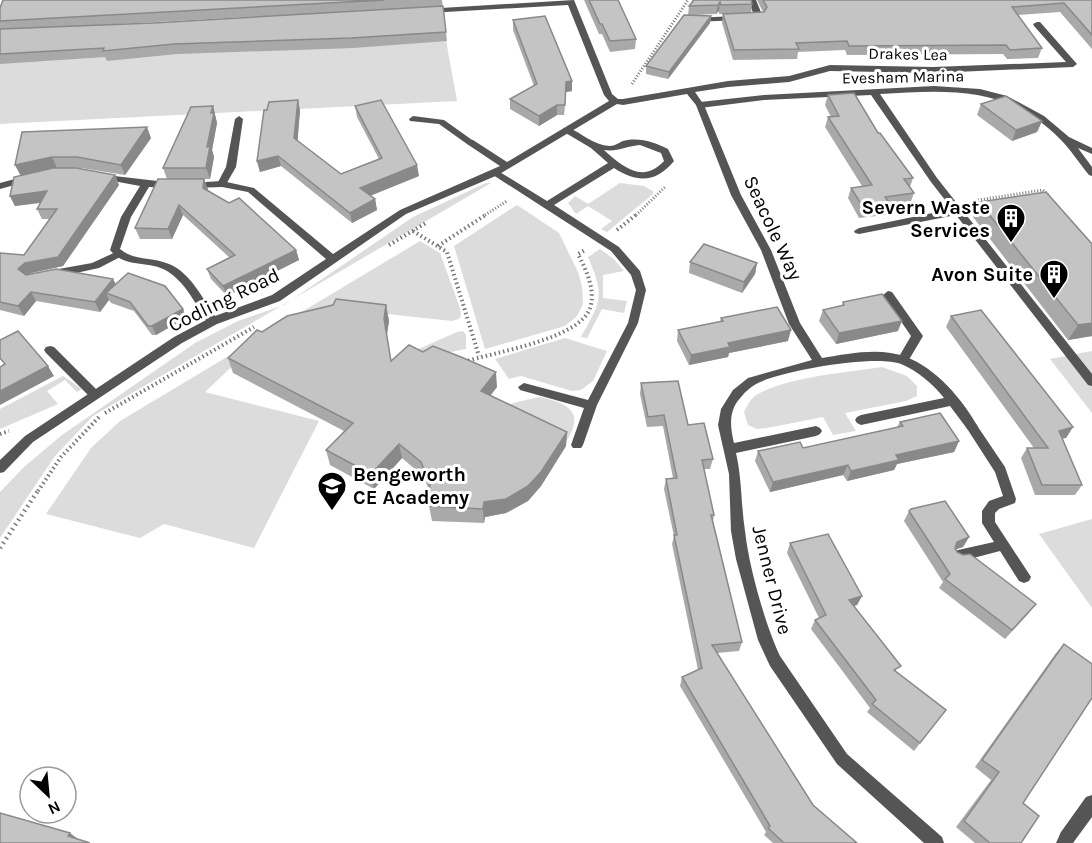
<svg xmlns="http://www.w3.org/2000/svg" width="1092" height="843" font-family="Karla,sans-serif">
<rect width="100%" height="100%" fill="#fff"/>
<g fill="#dcdcdc">
<path d="M442,18l15,83 -457,23v-80z"/>
<path d="M486,183h5l-398,233 -38,40 -55,82v-46l24,-25 38,-32 133,-92 43,-22 46,-16 129,-88z"/>
<path d="M620,183l24,3 9,5v3l-46,38 -6,-3 11,-8 -24,-15 -12,8 -8,-11 7,-7 13,8z"/>
<path d="M517,205l42,28 19,39 4,14 1,18 -6,12 -12,10 -80,23 -31,-103z"/>
<path d="M420,241l20,12 20,55 1,7 -2,4 -7,2 -111,-12 -80,30 -56,53 114,29 -65,127 -90,-24 -24,14 -94,-24 45,-66 29,-27z"/>
<path d="M600,249l14,10 10,12 -21,4v23l24,3 -3,12 -22,-4 -15,29 -6,-1c20,-36 24,-41 7,-80z"/>
<path d="M463,331l3,4v14l-21,4 -40,2 52,-23z"/>
<path d="M565,338l42,13 -14,30 -12,9 -9,1 -51,-15 -12,3 -14,-20z"/>
<path d="M1092,351v62l-42,-54z"/>
<path d="M882,367l25,9 10,10v10l-11,5 -61,12 11,18 -23,4 -10,-18 -56,11 -10,1 -9,-4 -4,-13c4,-8 7,-14 14,-18 34,-18 87,-21 124,-27z"/>
<path d="M63,376l19,13 -5,3 -12,-12 -18,11 11,13 -58,25v-20z"/>
<path d="M539,397c26,5 47,14 28,43l-63,-30 9,-7z"/>
<path d="M1092,519v89l-53,-74z"/>
</g>
<g fill="none" stroke-linecap="round" stroke-linejoin="round">
<g stroke="#777" stroke-width="3" stroke-dasharray="1 2" stroke-linecap="butt">
<path d="M632,84l56,-84"/>
<path d="M972,201l71,-11 5,5"/>
<path d="M485,215l22,-14"/>
<path d="M636,215l29,-28"/>
</g>
<g stroke="#777" stroke-width="4" stroke-dasharray="1.5 3" stroke-linecap="butt">
<path d="M617,230l20,-16"/>
<path d="M413,231l34,21 32,104"/>
<path d="M389,245l37,-22"/>
<path d="M438,246l49,-32"/>
<path d="M464,362c30,-10 116,-23 126,-54 6,-18 -4,-38 -12,-54l7,-4"/>
<path d="M105,413l149,-86"/>
<path d="M0,434l9,-3"/>
<path d="M38,491l23,-34 38,-40"/>
</g>
<path stroke="#777" stroke-width="4.5" stroke-dasharray="1.5 4" stroke-linecap="butt" d="M0,548l39,-59"/>
<g fill="#555" fill-rule="evenodd">
<path d="M748,0h8l7,17 -1,2 -67,3 -4,-2 4,-2 59,-3z"/>
<path d="M934,86l46,3 27,7 37,20 25,21 23,11v6l-14,-6 14,19v9l-3,-1c-10,-12 -18,-25 -29,-36 -52,-54 -112,-49 -180,-45l57,84 155,196v12l-4,-1 -132,-170 -97,19 -4,-1 -1,-2 5,-3 93,-19 -21,-27 -60,-87 -107,5 -64,8 -4,-3 4,-3 64,-7z"/>
<path d="M239,116l4,3 -7,48 -11,19h-6l-2,-2 9,-17 9,-48z"/>
<path d="M413,116l31,4 31,22 -5,3 -3,-1 -28,-20 -29,-3 -1,-2z"/>
<path d="M567,127c15,6 26,18 43,19 5,0 8,-3 13,-5 17,-4 30,1 45,8l6,12c-18,22 -37,22 -60,7l-60,37 65,42 21,24 6,19 -8,33 -41,82 -14,40 -2,3h-8l-2,-3 13,-37 -64,-18 -2,-3 6,-4 64,17 40,-77 8,-33 -5,-15 -20,-24 -121,-78 5,-3 3,1 49,30 61,-38 -17,-15 -27,-16 -2,-2zM640,145l21,8 3,8c-21,23 -41,6 -60,-11 13,2 23,-4 36,-5z"/>
<path d="M118,251l4,1 1,2 -1,2 -23,12 -46,10 -5,-4 5,-4 39,-7z"/>
<path d="M888,291l4,1 31,44 -16,27 -4,1 -6,-4 14,-24 -28,-41z"/>
<path d="M50,346l4,1 45,45 2,3 -2,3h-8l-45,-45 -2,-3 2,-3z"/>
<path d="M972,422l4,2 29,43 11,32 -1,4 -16,6 -4,4v9l36,55 -2,4 -5,2 -5,-2 -19,-30 -42,11 -5,-2 -2,-4 2,-4 5,-2 36,-8 -12,-19v-12l7,-10 14,-5 -8,-24 -29,-45 2,-3z"/>
<path d="M1092,795v22l-19,26h-12l-2,-5 2,-6 25,-35z"/>
</g>
<g fill="#555" fill-rule="evenodd">
<path d="M574,0l38,94 6,5h5l105,-18 61,-5 41,-11 103,2 133,-5 -32,-36 -1,-2 4,-2h3l37,42 -4,3 -140,6 -103,-2 -41,11 -61,5 -33,5 9,13 37,90 30,55 29,73 22,35c26,-4 58,-11 84,-1 30,11 57,43 72,70l-2,3h-8l-18,-24 -89,19 -4,-2 -2,-3 2,-3 4,-2 83,-17c-11,-14 -26,-27 -43,-34 -25,-10 -122,7 -145,20 -5,3 -11,8 -14,12 -14,14 -12,30 -8,47l82,-17 4,2 2,3 -2,3 -4,2 -80,17c6,26 5,52 9,78 4,36 20,93 35,125l67,98 95,83 2,6h-20l-87,-79 -67,-98 -12,-26 -22,-81 -5,-28 -2,-57 -11,-49 3,-16 12,-19 15,-12 64,-18 -23,-36 -28,-74 -30,-55 -35,-90 -9,-11 -64,11 -6,-1 -119,71 -92,39 -126,87 -63,23 -35,19 -149,99 -29,30 -4,1v-13l25,-24 149,-99 32,-17c-11,-17 -21,-38 -39,-49 -18,-11 -42,-2 -57,-21l11,-33 19,-31 -43,-8v-4l78,9 2,2 -5,3 -23,-1 -18,30 -11,32c14,12 33,8 49,15 22,9 33,34 46,52l57,-21 54,-36 -78,-67 -26,-5 -30,1 -5,-3 2,-2 33,-2 32,7 79,66 67,-44 100,-44 -33,-22v-4h6l34,22 102,-61 -5,-6 -36,-90 -140,8 -4,-2 1,-2z"/>
<path d="M26,176l5,3 -2,2 -29,8v-6z"/>
<path d="M1067,830l6,2 2,6 -2,5h-17l5,-11z"/>
</g>
</g>
<g fill="#a9a9a9" fill-rule="evenodd">
<path d="M3,0h439l5,41 -94,7 -176,6 -70,7 -2,-4 -105,7v-56zM342,12l-189,11 -53,2z"/>
<path d="M584,0h34l18,39 -1,10 -25,3 -8,-18h-3z"/>
<path d="M692,0l60,4 -1,9 12,-1 -6,-12h335v49l-32,-37 -42,3 24,33 -4,10 -31,1 -4,-5 -156,1 -2,-5 -47,2 -1,7 -64,1 -11,-37 1,-9h-4v-3l-3,3 -21,1 16,1 -1,7 -42,56 -22,-5v-8l42,-51 1,-9 4,-5 -1,1z"/>
<path d="M513,20l59,71 -6,1 -2,23h-7l-18,11 -29,-17v-10l24,-13 -21,-56z"/>
<path d="M828,95l50,38 35,45 -3,9 4,6 -4,11 -21,3 -3,8 -27,3 -11,-20 3,-10 11,-2 -37,-59 3,-10h3l-6,-12z"/>
<path d="M298,100l2,11 -3,29 44,34 38,-15 -22,-42 -2,-11 64,70 -49,20 5,3 2,11 -25,13 -71,-57 -21,6 -3,-11 10,-51z"/>
<path d="M981,104l61,17 -5,11 -25,9 -35,-26z"/>
<path d="M213,106l4,17 -5,27 2,7 -4,22h-43l-4,-11z"/>
<path d="M22,132l129,6 -26,37 -44,-7h-27l61,7 4,10 -56,81 -32,7 -3,2 88,9 67,25 3,9 -30,17h-4l-18,-24 -23,-8 -2,-3 -9,12 -64,-11 -12,15 -24,-6v-57l24,2 26,-36h-8l-5,-10 4,-6 -26,3 -5,-10 11,-20 -6,-11z"/>
<path d="M204,179l4,11 88,60 3,10 -72,36 -16,-17 -4,-10 23,-11 -47,-43 -11,24h-32l-5,-11z"/>
<path d="M979,202l113,134 -24,4 -95,-123z"/>
<path d="M690,262l67,1 -2,11 -13,19 -53,-20z"/>
<path d="M843,302l55,29 -62,13 -17,-23 4,-11 19,-4z"/>
<path d="M386,305l3,16 -2,13 4,27 106,26 -7,9 77,36 -1,14 -25,40 -13,15 -22,12 -21,4 -1,6 -52,-2 -3,-15 1,-14 -7,-16 -21,-18 -28,31 -44,-24 -4,-15 18,-19 -111,-58 -5,-15 34,-26z"/>
<path d="M951,316l122,111 -7,11h-4l20,47 -7,10h-40l-14,-37 6,-10h7l-88,-121z"/>
<path d="M721,318l67,23 -59,12 -1,4 -39,8 -12,-24 1,-11 42,-8z"/>
<path d="M641,383l47,42 25,34 -3,10h-6l10,46 -1,6 4,18 25,103 -3,9 -22,2 96,152 44,38h-84l-9,-8 2,-3 -86,-146 2,-9 16,-7 -26,-126 2,-8 -10,-47 2,-10 7,-1 -10,-52 -16,1 -7,-33z"/>
<path d="M900,422l59,19 -5,11 -57,12 -3,6 -47,11 -4,-6 -73,17 -15,-31 3,-10 45,-3 94,-21z"/>
<path d="M909,511l60,26 -6,10 -7,2 1,3 72,61 -24,26 -66,-51 4,-6 -39,-61z"/>
<path d="M790,543l72,53 -5,9 -3,1 43,67 49,37 -32,41 -47,-39 3,-4 -59,-79 4,-9 4,-2 -32,-65z"/>
<path d="M1064,644l-41,159 -2,40h-46l-19,-16 35,-47 -16,-13 81,-114z"/>
</g>
<g fill="#898989">
<path d="M720,2l-1,9 -3,3 2,-9z"/>
<path d="M711,16l-1,7 -42,56 1,-7z"/>
<path d="M572,81v10l-6,1 -2,23 2,-33z"/>
<path d="M298,100l2,11 -3,37 -3,-10z"/>
<path d="M557,105v10l-18,11v-10z"/>
<path d="M213,106l4,17 -5,27 2,7 -4,22 -4,-11 1,-21z"/>
<path d="M1042,121l-5,11 -25,9 4,-11z"/>
<path d="M147,127l4,11 -26,37 -4,-10z"/>
<path d="M278,156l3,10 -21,6 -3,-11z"/>
<path d="M52,157l5,11 -36,8 -6,-11z"/>
<path d="M417,165l2,11 -57,23 -2,-11z"/>
<path d="M115,175l4,10 -56,81 -32,7 -7,6 -6,-10z"/>
<path d="M204,179l4,10 -2,9 -3,-10z"/>
<path d="M47,191l5,10 -37,5 -5,-10z"/>
<path d="M375,199l2,11 -25,13 -2,-10z"/>
<path d="M179,205l4,10 -11,24 -4,-10z"/>
<path d="M296,250l3,10 -72,36 -4,-10z"/>
<path d="M757,263l-2,11 -13,19 2,-11z"/>
<path d="M113,279l5,9 -12,5 3,7 -9,12 -5,-10z"/>
<path d="M31,292l5,9 -12,15 -6,-10z"/>
<path d="M386,305l3,16 -2,13 -3,-15z"/>
<path d="M183,309l3,9 -30,17 -4,-9z"/>
<path d="M902,321l-4,10 -62,13 3,-11z"/>
<path d="M1092,323v13l-24,4 10,-15z"/>
<path d="M791,330l-3,11 -59,12 -1,4 -39,8 2,-10 37,-12z"/>
<path d="M48,366l6,10 -54,29v-14z"/>
<path d="M496,372l1,15 -15,19 -1,-15z"/>
<path d="M1073,427l-7,11 -14,3 7,-10z"/>
<path d="M567,432l-1,14 -25,40 -13,15 -22,12 -21,4 -1,6 -1,-14 1,-7z"/>
<path d="M959,441l-5,11 -57,12 -3,6 -47,11 4,-10 45,-16z"/>
<path d="M399,444l3,14 -28,31 -3,-15z"/>
<path d="M848,465l-5,10 -73,17 3,-10z"/>
<path d="M969,537l-6,10 -12,4 6,-9z"/>
<path d="M862,596l-5,9 -13,4 5,-9z"/>
<path d="M70,833l8,6 -10,-3z"/>
</g>
<g fill="#c4c4c4" stroke="#898989" stroke-width="1.5">
<path d="M3,0h381l-384,21v-13z"/>
<path d="M589,0h29l18,39 -26,2 -8,-17h-2z"/>
<path d="M694,0h57l1,4 -31,1 -1,-3 -2,3 -29,1z"/>
<path d="M763,0h329v35l-28,-32 -52,4 30,41 -32,2 -4,-5 -157,1 -2,-5 -51,2 3,6 -65,1 -11,-36 41,-2 3,-5z"/>
<path d="M443,6l3,26 -95,6 -177,6 -71,7 1,-3 -104,6v-25l153,-6z"/>
<path d="M684,15l27,1 -42,56 -23,-6z"/>
<path d="M545,16l27,65 -6,1 -1,23h-8l-18,11 -29,-17 27,-15 -24,-64z"/>
<path d="M854,93l24,40h2l33,45 -9,1 10,14 -29,4 5,7 -27,3 -12,-19 21,-3 -44,-68 11,-1 -11,-21z"/>
<path d="M1006,96l36,25 -26,9 -35,-26z"/>
<path d="M298,100l-4,38 47,36 41,-16 -27,-52 26,-6 36,65 -57,23 15,11 -25,14 -72,-57 -21,5 7,-51h3l2,-8z"/>
<path d="M213,106l-2,7h3l-7,34 3,-1 -4,22h-43l28,-61z"/>
<path d="M147,127l-26,38 -44,-8h-25l-37,8 7,-33z"/>
<path d="M53,168h23l39,7 -57,82 -33,6 -7,6 8,6 30,-6 57,10 -18,23 -64,-10 -13,14 -18,-4v-49l24,2 33,-46h-20l10,-18 -37,5 4,-19z"/>
<path d="M158,179h46l-1,9 26,15 10,-5 57,52 -73,36 -16,-17 28,-14 -56,-50 -11,24 -33,-1z"/>
<path d="M1046,192l46,52v79l-14,2 -99,-123z"/>
<path d="M704,244l53,19 -13,19 -54,-20z"/>
<path d="M128,273l37,13 18,23 -31,17h-4l-18,-24 -24,-9z"/>
<path d="M882,294l20,27 -63,12 -16,-23 21,-5 -1,-3z"/>
<path d="M336,299l50,6 -2,14 7,42 18,-16 14,7 10,-6 28,11 35,15 -15,19 86,41 -26,40 -13,14 -22,13 -22,3 -1,7 -54,-3 1,-22 -9,-22 -22,-18 -28,30 -45,-24 27,-27 -125,-65 29,-28 5,2 25,-16 46,-11z"/>
<path d="M777,307l14,23 -63,13 2,4 -39,8 -13,-25 45,-9 -2,-3z"/>
<path d="M981,310l92,117 -14,4 23,54h-40l-15,-37h21l-97,-132z"/>
<path d="M18,331l30,35 -48,25v-24l5,-3 -5,-6v-18z"/>
<path d="M678,381l10,44 16,-2 9,36 -11,1 12,55h-3l6,24 25,103 -30,3 101,160 44,38h-73l-16,-15 2,-2 -88,-149 20,-9 -28,-133h3l-11,-56 11,-1 -13,-63 -16,2 -7,-34z"/>
<path d="M940,413l19,28 -63,14 3,5 -48,11 -3,-6 -75,17 -15,-31 42,-9 3,6 100,-22 -3,-4z"/>
<path d="M945,501l24,36 -12,5 -2,6 2,4 6,3 7,-1 66,50 -24,26 -67,-51 5,-5 -41,-63 2,-2z"/>
<path d="M828,534l34,62 -13,4 52,66 -7,4 52,40 -26,33 -48,-39 4,-4 -61,-80 11,-5 -36,-72z"/>
<path d="M1064,644l28,20v34l-69,105 16,13 -18,27h-31l-26,-22 35,-49 -17,-12z"/>
<path d="M0,813l70,20 -2,3 22,7h-90z"/>
</g>
<defs>
<g id="building-pin" transform="scale(1.5)"><path d="M0 17L-7.5 6A9.5 9.5 0 1 1 7.5 6Z" fill="#000" stroke="#fff"/><path d="M-4-6H4V6H1V3H-1V6H-4ZM-2.5-4.3h1.7v1.8h-1.7ZM.8-4.3h1.7v1.8H.8ZM-2.5-1h1.7V.8h-1.7ZM.8-1h1.7V.8H.8Z" fill="#fff"/></g>
<g id="school-pin" transform="scale(1.5)"><path d="M0 17L-7.5 6A9.5 9.5 0 1 1 7.5 6Z" fill="#000" stroke="#fff"/><path d="M0-5L7-2L0 1L-7-2ZM-4 1L0 2.5L4 1V4Q0 6-4 4Z" fill="#fff"/></g>
</defs>
<g fill-rule="evenodd">
<use href="#building-pin" x="1011" y="218"/>
<use href="#building-pin" x="1054" y="274"/>
<use href="#school-pin" x="332" y="486"/>
</g>
<g text-anchor="middle" dominant-baseline="central" stroke-width="6" stroke-linejoin="round" paint-order="stroke">
<g font-size="16" fill="#000" stroke="#fff">
<text transform="translate(908 54) rotate(1)">Drakes Lea</text>
<text transform="translate(903 77) rotate(-1)">Evesham Marina</text>
</g>
<g font-size="20" font-weight="bold" fill="#000" stroke="#fff" text-anchor="end">
<text x="990" y="207">Severn Waste<tspan x="990" dy="23">Services</tspan></text>
<text x="1033" y="274">Avon Suite</text>
<text x="353" y="474" text-anchor="start">Bengeworth<tspan x="353" dy="23">CE Academy</tspan></text>
</g>
<g font-size="20" fill="#000" stroke="#fff">
<text transform="translate(773 228) rotate(65)">Seacole Way</text>
<text transform="translate(224 300) rotate(-26)">Codling Road</text>
<text transform="translate(772 580) rotate(76)">Jenner Drive</text>
</g>
</g>
<g transform="translate(48 795) rotate(154)"><circle r="28" fill="#ffffff" stroke="#999999" stroke-width="1.5"/>
<path d="M0-4.5L10 22L0 15L-10 22Z" fill="#000000"/>
<text y="-9" font-size="16" font-weight="bold" text-anchor="middle" fill="#000000">N</text>
</g>
</svg>
